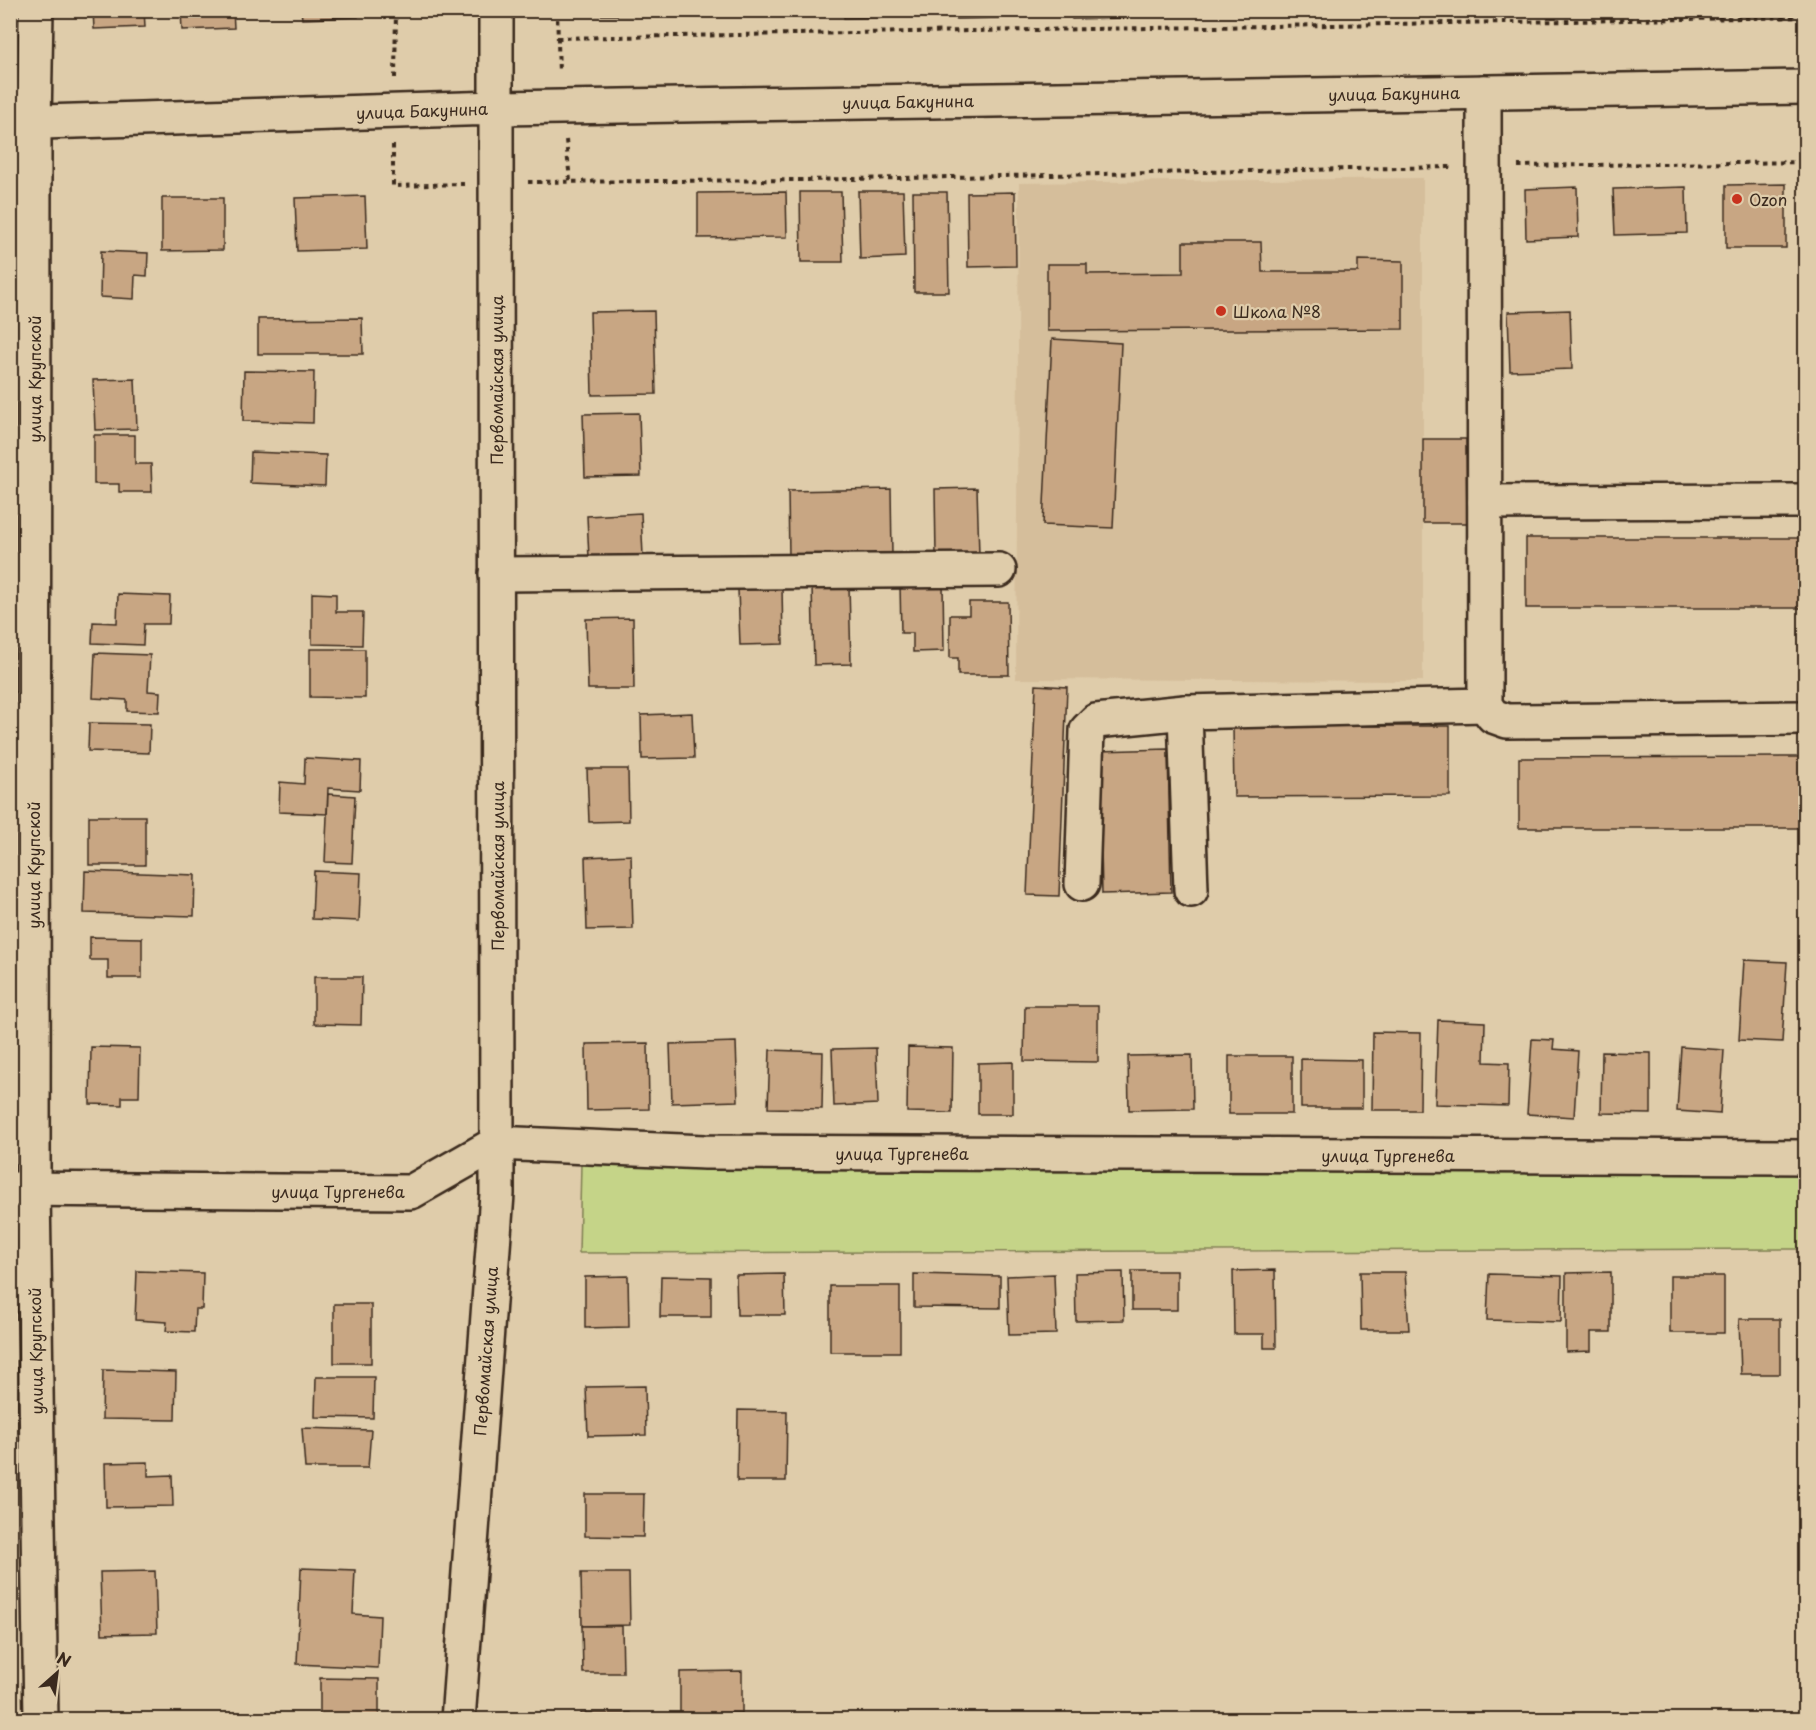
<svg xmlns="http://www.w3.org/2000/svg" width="1816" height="1730" font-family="'Playpen Sans',sans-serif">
<rect width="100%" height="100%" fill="#dfccaa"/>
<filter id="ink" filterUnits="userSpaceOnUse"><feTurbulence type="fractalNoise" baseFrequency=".0167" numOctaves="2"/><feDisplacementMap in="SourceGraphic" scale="12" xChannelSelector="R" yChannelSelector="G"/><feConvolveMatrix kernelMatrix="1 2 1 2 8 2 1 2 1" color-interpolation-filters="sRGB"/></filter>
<g filter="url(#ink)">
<path fill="#d5be9b" d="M1423,178v503l-407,-2 3,-496z"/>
<path fill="#c5d488" stroke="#807f53" stroke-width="1.5" d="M581,1164l1224,5v80l-1226,4z"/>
<g fill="#c8a683" stroke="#3b2a1e" stroke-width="1.5">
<path d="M93,10h51l1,17 -51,2z"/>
<path d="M181,10h52l1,18 -52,2z"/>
<path d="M301,10h56l1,7 -56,2z"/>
<rect x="585" y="10" width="64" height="5"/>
<path d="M844,10h55v7l-55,1z"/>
<path d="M956,10h46l1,8 -47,1z"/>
<path d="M1025,10h36v4l-36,-1z"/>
<path d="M1071,10h58v8l-57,1z"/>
<path d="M1249,10h44v5l-44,1z"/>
<path d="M1331,10h52v2l-52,1z"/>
<path d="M1786,184v64h-60v-63z"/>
<path d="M1577,187l1,50 -52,2 -1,-50z"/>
<path d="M1686,187l1,46 -72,2 -2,-46z"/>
<path d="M858,191h45l2,66 -45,2z"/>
<path d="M786,192l1,45 -89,1v-45z"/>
<path d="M800,192h41l2,70h-42z"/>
<path d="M913,192h34l2,100h-35z"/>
<path d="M1015,192l1,74 -48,1 -1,-74z"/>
<path d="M365,196l2,53 -70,2 -2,-53z"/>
<path d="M162,198h61v52l-61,1z"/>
<path d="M1183,242h78l1,30h96v-12l45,1v68l-356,2v-67h40v10l96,-1z"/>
<path d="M101,251l47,2 -1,23 -12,-1 -1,24 -34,-2z"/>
<path d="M1570,310l2,59 -62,2 -2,-59z"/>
<path d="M654,311l2,83 -64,1 -2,-83z"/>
<path d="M362,318l1,36h-105v-35z"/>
<path d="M1052,339l69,4 -8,185 -70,-3z"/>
<path d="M244,371l70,1 -1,51 -70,-2z"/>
<path d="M135,379l2,50 -42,1 -2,-50z"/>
<path d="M639,413l2,63 -56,1 -2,-63z"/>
<path d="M94,435h41v29h16l1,28h-33v-8h-25z"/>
<path d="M1423,439h43l1,84h-44z"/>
<path d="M251,452l75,3 -1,31 -75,-3z"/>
<path d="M977,488l2,67 -43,1 -1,-67z"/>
<path d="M891,489l1,67 -103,1 -1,-66z"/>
<path d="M641,513l2,43 -54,2 -2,-42z"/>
<rect x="1526" y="538" width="280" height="70"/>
<path d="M943,584l1,67 -31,1v-19h-12l-1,-48z"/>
<path d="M849,586l2,78 -37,1 -2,-78z"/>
<path d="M782,587l1,57 -43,1 -2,-56z"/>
<path d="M312,593l24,1v18h27l-1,33 -50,-1z"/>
<path d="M118,594l52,2 -1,28h-25l-1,21 -51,-2 1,-21 24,1z"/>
<path d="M969,602h39l1,73h-51v-17h-8v-43h19z"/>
<path d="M633,618l1,71h-46l-2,-70z"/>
<path d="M310,649h55v49l-55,-1z"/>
<path d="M95,653l55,2 -2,36 12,1 -1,20 -32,-1v-11l-34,-2z"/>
<path d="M1036,685l31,2 -8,209 -32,-1z"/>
<path d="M692,713l2,45 -52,1 -1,-44z"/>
<path d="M89,723l61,1 -1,29 -61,-2z"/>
<path d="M1233,726h217v70l-216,1z"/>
<path d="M1168,749l3,143 -69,2 -3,-143z"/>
<path d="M1806,757v71h-287v-70z"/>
<path d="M305,758l56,3 -1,29 -32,-2 -1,26 -48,-2 1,-30 24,2z"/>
<path d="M587,769h41l1,52 -40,1z"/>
<path d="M328,794l27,2 -3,67 -27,-1z"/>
<rect x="89" y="816" width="56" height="49"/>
<path d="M631,855l2,74 -46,1 -2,-73z"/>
<path d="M85,871l110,4 -1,41 -110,-3z"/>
<path d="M314,871l47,2 -2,48 -47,-2z"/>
<path d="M90,937l52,1v40h-34v-18h-18z"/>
<path d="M1744,960l43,2 -5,80 -43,-2z"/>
<path d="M314,977h48l-1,48 -47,-1z"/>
<path d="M1801,998h5v65h-3z"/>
<path d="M1025,1006h73v56l-74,-1z"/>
<path d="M1438,1020l47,2 -1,40 25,1 -1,43 -73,-2z"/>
<path d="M1373,1032l48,1 -1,77h-48z"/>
<path d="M1532,1039l22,1 -1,9 25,2 -4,66 -47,-3z"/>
<path d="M736,1042l2,59 -66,2 -2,-59z"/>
<path d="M648,1043l1,66 -62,1 -1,-66z"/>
<path d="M91,1047l49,1 -1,49h-17v8l-32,-1z"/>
<path d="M908,1047l45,1 -1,65 -45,-1z"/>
<path d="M1681,1047l43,3 -4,64 -43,-3z"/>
<path d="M876,1048l2,56 -44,2 -2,-57z"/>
<path d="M770,1050l53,2 -1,57 -54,-1z"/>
<path d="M1602,1052l49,1v61l-50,-1z"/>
<path d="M1192,1055l1,54 -64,1 -1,-54z"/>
<rect x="1229" y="1056" width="63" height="58"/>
<path d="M1301,1059l61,1v48h-61z"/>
<path d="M1013,1062v52h-35v-51z"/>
<path d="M1275,1270l1,78h-12v-14h-30l-1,-63z"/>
<path d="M137,1271l66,2 -1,36h-7l-1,23 -28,-1 1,-9 -32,-2z"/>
<rect x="1132" y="1271" width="45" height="39"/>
<path d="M1123,1272l1,48 -48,1 -1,-48z"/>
<path d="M1360,1272h45l4,58h-48z"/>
<path d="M1611,1272v60h-20v19l-25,1v-79z"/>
<path d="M784,1274l1,41h-48l-1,-40z"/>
<path d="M914,1274l86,2v32l-86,-1z"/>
<path d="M1054,1274l2,60 -47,1 -2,-59z"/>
<path d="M1489,1274l73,2 -1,46 -74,-2z"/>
<path d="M628,1276l1,51 -44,1v-51z"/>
<path d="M661,1276l50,1v40h-51z"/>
<rect x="1670" y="1276" width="54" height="57"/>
<rect x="830" y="1286" width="70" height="66"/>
<rect x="334" y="1304" width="37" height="59"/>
<path d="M1739,1319h41v55h-39z"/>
<path d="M103,1370l73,2 -1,48 -73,-1z"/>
<path d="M316,1377h58l-1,41 -58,-1z"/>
<path d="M645,1386l1,49 -58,1 -2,-49z"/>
<path d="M738,1410l49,1 -1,70h-49z"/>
<path d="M302,1428l69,2 -3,38h-63z"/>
<path d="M148,1462v14l24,-1 1,31 -67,1 -1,-44z"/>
<path d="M585,1494h59l-1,43 -58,-1z"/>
<path d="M301,1568l54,2 -2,44 27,2 -2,52 -81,-4z"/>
<path d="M155,1571l2,62 -55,1 -2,-62z"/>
<path d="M581,1573h48l1,52 -48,1z"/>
<path d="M582,1626h40l1,47h-40z"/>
<path d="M742,1671v42h-62v-41z"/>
<path d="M320,1678l59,1v41h-59z"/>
<rect x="581" y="1713" width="50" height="7"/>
</g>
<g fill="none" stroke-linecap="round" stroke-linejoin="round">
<g stroke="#3b2a1e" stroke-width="38">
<g id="minor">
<path d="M36,10l-2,114 -1,1066 8,530"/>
<path d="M1484,92l1,613 8,11 14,5 299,-3"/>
<path d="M10,123l486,-15 1,1086 -39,526"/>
<path d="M1485,502l321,-1"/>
<path d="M496,574l503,-4"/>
<path d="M1185,712l6,178"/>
<path d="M1082,884l5,-154 9,-9 89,-9 300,-7"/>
<path d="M10,1189l401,3 86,-49 208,9 1101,5"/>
</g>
</g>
<g stroke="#3b2a1e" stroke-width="38">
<path id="major" d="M496,10v98l1310,-21"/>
</g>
<g stroke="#3b2a1e" stroke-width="4" stroke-dasharray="4.5 4.5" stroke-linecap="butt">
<path d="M557,10l2,63"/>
<path d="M557,38l1249,-21"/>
<path d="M395,78l1,-68"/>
<path d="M566,140l4,41"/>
<path d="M393,145v41l71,-2"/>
<path d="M1518,166l288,-4"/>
<path d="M528,182l274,-2 649,-13"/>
</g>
<use href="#minor" stroke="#dfccaa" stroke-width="33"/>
<use href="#major" stroke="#dfccaa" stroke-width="33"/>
</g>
</g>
<g fill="#c8321e" stroke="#dfccaa" stroke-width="2">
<circle cx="1737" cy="199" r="6"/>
<circle cx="1221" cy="311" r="6"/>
</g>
<g text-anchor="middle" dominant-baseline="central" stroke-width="4.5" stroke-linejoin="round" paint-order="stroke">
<g font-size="16" fill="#3b2a1e" stroke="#dfccaa">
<text transform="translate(1394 93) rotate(-1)">улица Бакунина</text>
<text transform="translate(908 101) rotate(-1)">улица Бакунина</text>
<text transform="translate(422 110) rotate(-2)">улица Бакунина</text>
<text transform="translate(34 379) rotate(-90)">улица Крупской</text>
<text transform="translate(496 380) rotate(-90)">Первомайская улица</text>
<text transform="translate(33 865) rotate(-90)">улица Крупской</text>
<text transform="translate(497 866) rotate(-90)">Первомайская улица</text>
<text x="902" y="1153">улица Тургенева</text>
<text x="1388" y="1155">улица Тургенева</text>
<text x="338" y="1191">улица Тургенева</text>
<text transform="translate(35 1351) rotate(-91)">улица Крупской</text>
<text transform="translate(485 1351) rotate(-86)">Первомайская улица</text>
</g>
<g font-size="16" fill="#3b2a1e" stroke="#dfccaa" text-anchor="start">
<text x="1749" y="199">Ozon</text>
<text x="1233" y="311">Школа №8</text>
</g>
</g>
<rect width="1816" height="1730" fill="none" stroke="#dfccaa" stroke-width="36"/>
<rect x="18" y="18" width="1780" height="1694" fill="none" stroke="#3b2a1e" stroke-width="2" filter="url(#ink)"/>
<g transform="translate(57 1673) rotate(28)" stroke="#dfccaa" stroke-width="4.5" paint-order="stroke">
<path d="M0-4.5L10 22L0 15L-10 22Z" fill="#3b2a1e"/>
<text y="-9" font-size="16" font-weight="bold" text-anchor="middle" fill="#3b2a1e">N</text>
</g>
</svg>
